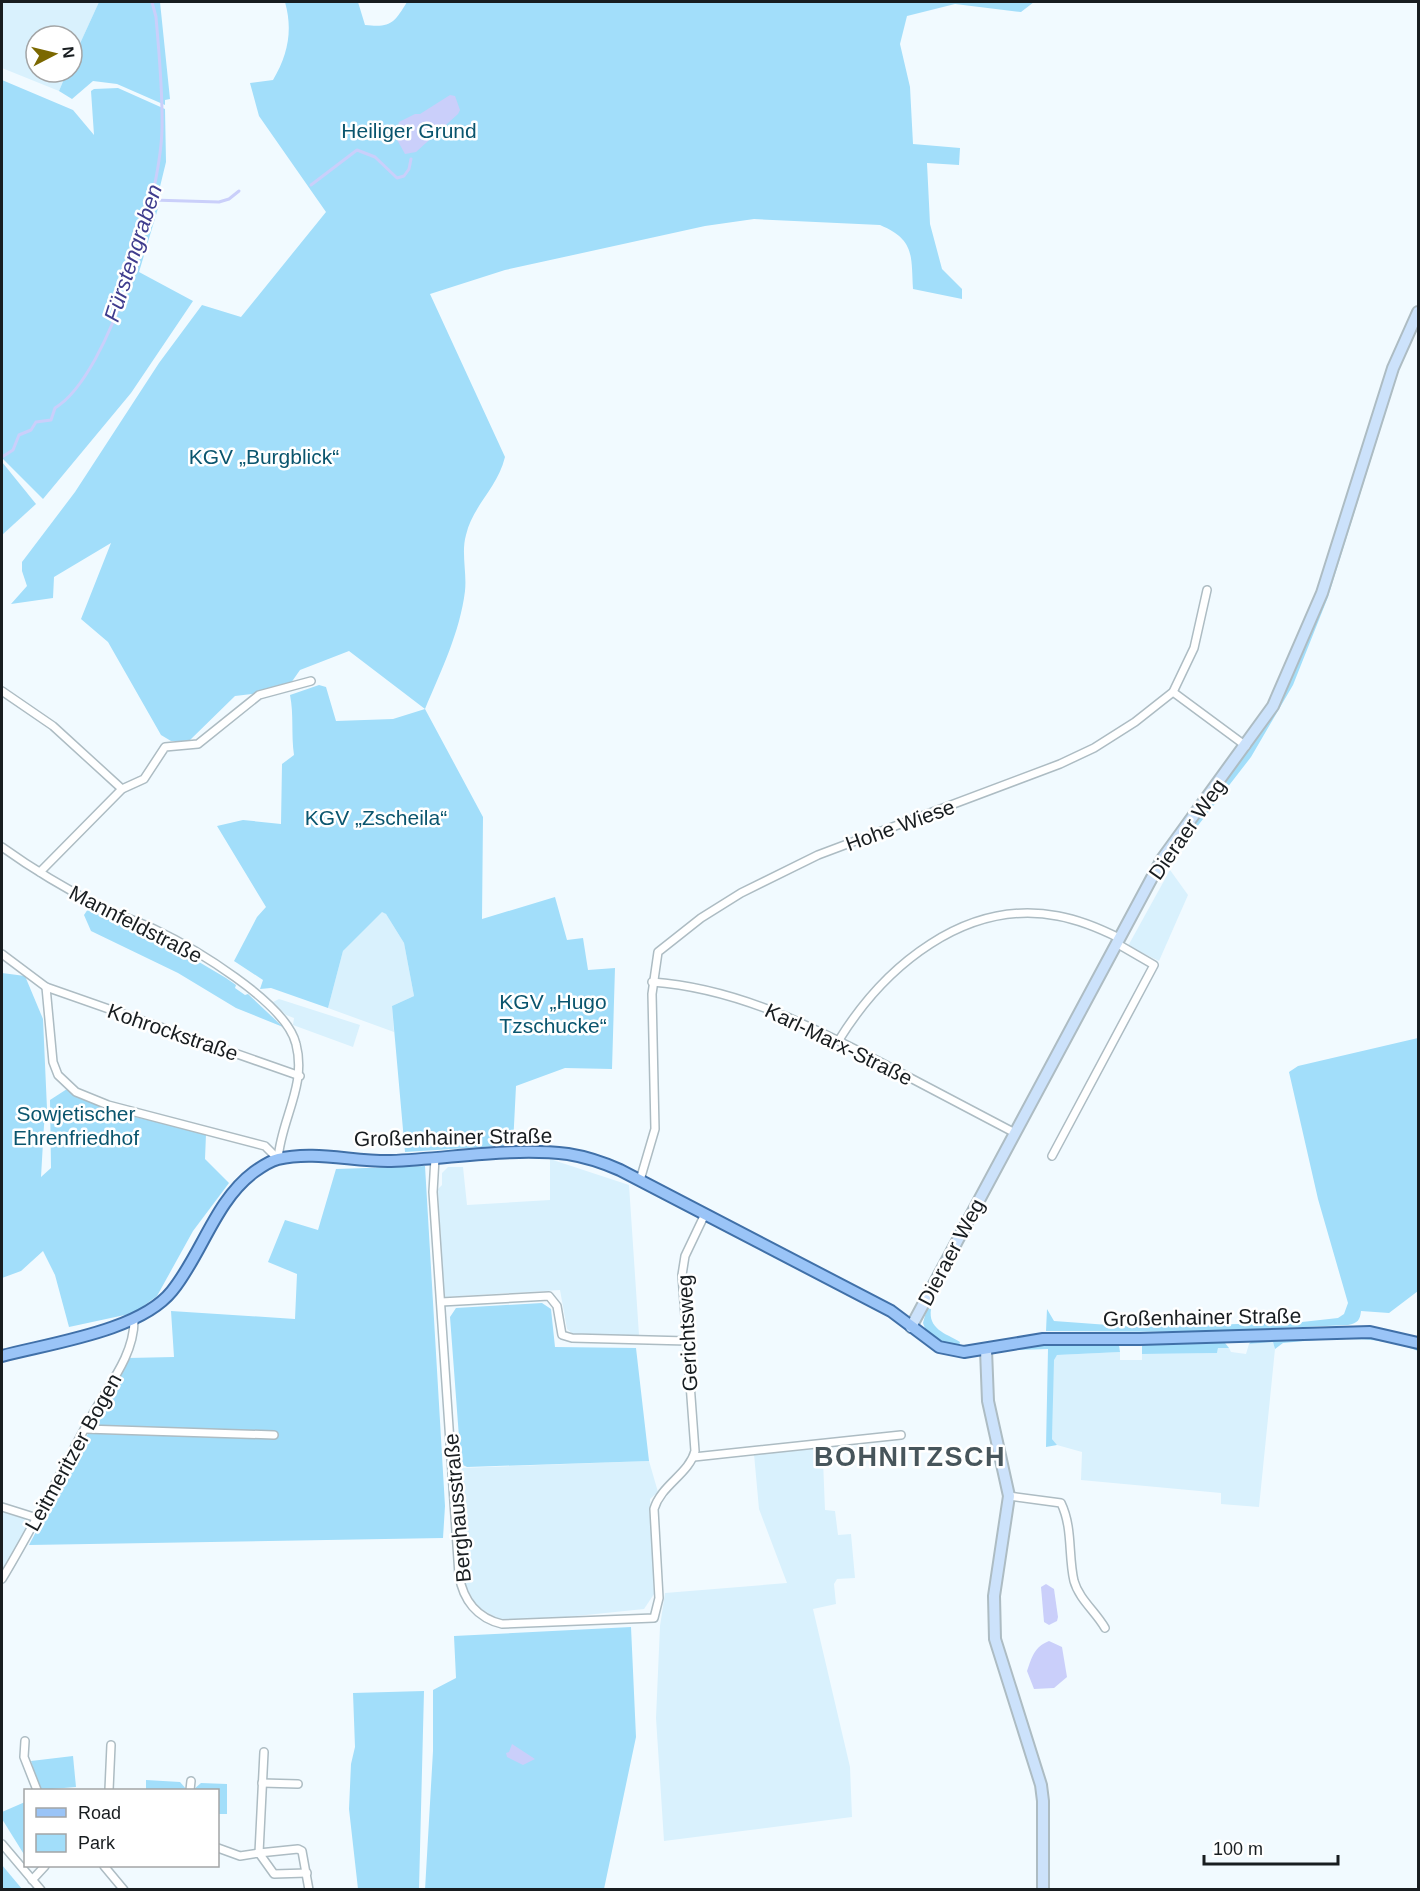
<svg xmlns="http://www.w3.org/2000/svg" width="1420" height="1891" font-family="Helvetica,sans-serif">
<rect width="100%" height="100%" fill="#f1faff"/>
<g fill="#d9f1fd">
<path d="M2,2h97l-27,59v-25h-36v36h31l-8,19 -57,-23z"/>
<path d="M1170,870l18,25 -29,66 -31,-15z"/>
<path d="M382,911l4,3 18,29 10,53 -22,10 2,26 -66,-24 15,-57z"/>
<path d="M279,999l81,26 -7,22 -60,-22 1,-7 -8,-3 -13,-13z"/>
<path d="M550,1159l79,26 10,150h-65l-7,-6 -7,-39 -116,7 -6,-108 4,-4v-12l6,-6h15l4,38 83,-5z"/>
<path d="M1273,1342l2,7 -16,158 -38,-3v-11l-140,-13 1,-28 -25,-7 -5,-6 1,-79 4,-5 63,-3v8h22v-6l75,-1 1,-5h11l2,4 15,2 3,-10z"/>
<path d="M814,1447l9,13 2,50 10,1 3,24 13,-1 4,44 -18,1 -3,5 2,20 -23,5 37,158 2,50 -188,24 -8,-123 4,-92 5,-33 122,-10 -28,-74 -5,-55z"/>
<path d="M649,1461l9,31 -8,7 4,95 -10,15 -116,12 -29,-2 -23,-13 -12,-24 -4,-114z"/>
<path d="M2,1512l23,7 3,8 -26,43z"/>
</g>
<g fill="#a2defa">
<path d="M99,2h61l10,97 -5,1v5l-48,-21 -24,-3 -21,18 -13,-8 8,-19h5v-11z"/>
<path d="M285,2h73l7,23c26,3 29,-2 42,-23h627l-13,10 -66,-8 -48,12 -7,28 10,43 3,57 47,4 -1,17 -32,-2 3,61 12,45 20,20v10l-49,-10c-2,-34 2,-49 -33,-64l-126,-6 -49,7 -200,44 -75,24 75,163c-8,32 -32,48 -39,78 -5,17 1,38 -1,56 -5,41 -24,80 -40,118l58,108 -1,102 73,-22 12,43 16,-2 5,32 27,-2 -3,101 -47,-1 -49,18 -3,59 -108,7 -13,-146 22,-10 -10,-53 -18,-29 -4,-2 -39,39 -15,57 -57,-20 -11,1 3,-9 -29,-19 23,-44 9,-10 -49,-81 26,-6 38,4 1,-60 12,-9c-3,-21 0,-40 -4,-60l29,-10 7,2 10,34 57,-2 32,-10 -76,-58 -49,19 -14,20 -51,6 -46,45h-18l-10,-6 -53,-93 -27,-23 30,-76 -57,34 -1,21 -42,6 16,-18 -5,-15v-9l53,-70 84,-129 43,-58 39,12 85,-105 -67,-96 -9,-33 23,-3c15,-25 20,-50 12,-78z"/>
<path d="M2,80l71,30 21,25 -3,-44 3,-2 24,-1 47,21 1,53 -9,37 2,6 -20,67 54,29 -62,92 -88,106 -41,-41z"/>
<path d="M1418,319v7l-19,44 -71,227 -35,88 -42,72 -82,106 -3,-6 92,-122 31,-52 45,-113 59,-189z"/>
<path d="M2,462l34,42 -34,31z"/>
<path d="M90,906l55,24 81,48 10,7 -1,3 10,7 3,-1 35,33 -47,-19 -58,-35 -87,-42 -7,-16z"/>
<path d="M2,973l23,3 18,43 4,90 -3,16 -3,52 10,-9 -1,-68 17,-11 40,21 99,24 -1,25 24,24 -36,48 -36,65 -23,17 -65,14 -14,-52 -12,-24 -22,20 -19,7z"/>
<path d="M1418,1038v253l-29,22 -28,-2c-1,9 -3,12 -13,14l-153,7 -149,-1 1,-22 7,12 82,6 166,-5 36,-4 6,-4 4,-11 -30,-104 -29,-127 9,-6z"/>
<path d="M425,1166l20,340 -2,32 -414,7 99,-187 46,-1 -3,-46 124,8 2,-45 -29,-12 17,-42 33,10 18,-61z"/>
<path d="M542,1303l9,6 4,38 81,1 13,113 -182,6 -6,-3 -11,-147 6,-9z"/>
<path d="M927,1308l4,1c-3,20 14,24 29,33l-1,4 -16,-4 -17,-11 -3,-8z"/>
<path d="M1342,1336l32,1 44,10v4c-43,-17 -90,-12 -135,-8l-8,6 -2,-7 -24,2 3,-3z"/>
<path d="M1115,1343l4,2 1,7 -63,3 -3,5 -2,79 5,6 -11,2 2,-98 -29,1 -1,-2 25,-4z"/>
<path d="M1147,1343h78l4,5h-11l-1,5 -75,1v-8z"/>
<path d="M631,1627l5,110 -32,152 -179,1 8,-139v-61l23,-12 -2,-42z"/>
<path d="M424,1691l-5,198h-61l-9,-80 2,-45 4,-17 -2,-54z"/>
<path d="M73,1756l3,31 -36,3 -9,-29z"/>
<path d="M146,1780l34,2 7,8h-41z"/>
<path d="M201,1783l26,1v30h-9v-24h-25z"/>
<path d="M25,1802v54l-23,-37v-7z"/>
<path d="M2,1865l20,24h-20z"/>
</g>
<g fill="#cacffa">
<path d="M450,95l5,1 5,14 -2,4 -42,38 -11,2 -10,-18 4,-14 16,-8h5z"/>
<path d="M1046,1584l8,5 4,28 -1,4 -8,4 -5,-3 -3,-35z"/>
<path d="M1049,1641l13,6 5,30 -13,11 -20,1 -7,-18c5,-14 7,-24 22,-30z"/>
<path d="M512,1744l23,15 -12,6 -16,-8 -1,-4 3,-1z"/>
</g>
<g fill="none" stroke-linecap="round" stroke-linejoin="round">
<g stroke="#cacffa" stroke-width="3">
<path d="M311,185l46,-35 18,7 22,21 7,-2 5,-7 2,-10"/>
<path d="M152,200l67,2 10,-3 10,-8"/>
<path d="M2,457l11,-7 6,-15 12,-5 5,-8 15,-2 4,-12c56,-34 105,-213 107,-278 1,-38 -3,-76 -6,-113l-4,-15"/>
</g>
<g stroke="#adbcc3" stroke-width="10">
<g id="street">
<path d="M2,691l51,35 69,63"/>
<path d="M1173,692l73,54"/>
<path d="M2,847c32,23 66,43 101,61 17,8 34,13 51,21 38,18 132,73 142,115 11,42 -15,75 -18,115"/>
<path d="M40,872l82,-83 22,-10 21,-32 33,-3 61,-49 52,-14"/>
<path d="M2,954l44,33 254,89"/>
<path d="M652,982c84,6 157,43 230,81 45,24 89,47 133,70"/>
<path d="M46,987l7,75 5,13 18,17 32,13 157,41 13,13"/>
<path d="M839,1040c45,-73 126,-142 219,-124 22,4 41,12 61,22"/>
<path d="M1052,1156l102,-191 -38,-22"/>
<path d="M435,1158l-2,34 26,383c4,25 18,43 43,49l152,-6 5,-20 -5,-89c7,-24 35,-35 41,-58l-13,-176 3,-19 20,-42"/>
<path d="M640,1180l15,-51 -3,-135 6,-42 43,-34 40,-25 77,-38 242,-91 34,-16 41,-26 38,-30 21,-44 13,-58"/>
<path d="M441,1302l108,-6 8,10 5,29 10,3 115,3"/>
<path d="M85,1429l189,6"/>
<path d="M694,1457l207,-22"/>
<path d="M1009,1496l52,7c12,25 7,52 13,78 5,18 22,31 31,47"/>
<path d="M2,1507l35,11"/>
<path d="M2,1579c32,-53 59,-108 89,-162 16,-30 43,-61 43,-96"/>
<path d="M25,1741l-1,16 13,33"/>
<path d="M264,1752l-5,101 39,-4 4,2 7,39"/>
<path d="M262,1783l36,1"/>
<path d="M109,1790l2,-45"/>
<path d="M190,1790l1,-9"/>
<path d="M2,1844l39,46"/>
<path d="M218,1848l22,8 19,-3 15,21 33,-1"/>
<path d="M104,1866l20,24"/>
<path d="M32,1880l13,-14"/>
</g>
</g>
<g stroke="#adbcc3" stroke-width="14">
<g id="secondary">
<path d="M911,1327l251,-468 111,-153 49,-113 71,-225 25,-56"/>
<path d="M986,1350l2,51 21,95 -15,100 1,43 46,146 2,16v89"/>
</g>
</g>
<g stroke="#4070a8" stroke-width="14">
<path id="primary" d="M2,1356c49,-13 138,-25 170,-65 30,-37 43,-90 82,-119 7,-5 16,-11 24,-13 36,-9 76,3 113,2 58,-2 119,-14 177,-7 19,3 34,8 52,16l271,141 48,36 25,5 79,-13h97l230,-7 48,11"/>
</g>
<use href="#street" stroke="#fff" stroke-width="7"/>
<use href="#secondary" stroke="#cce2fb" stroke-width="10"/>
<use href="#primary" stroke="#9ac4f7" stroke-width="10"/>
</g>
<g text-anchor="middle" dominant-baseline="central" stroke-width="5" stroke-linejoin="round" paint-order="stroke">
<g font-size="21" fill="#0a556e" stroke="#fff">
<text x="409" y="130">Heiliger Grund</text>
<text x="264" y="456">KGV „Burgblick“</text>
<text x="376" y="817">KGV „Zscheila“</text>
<text x="553" y="1001">KGV „Hugo<tspan x="553" dy="24">Tzschucke“</tspan></text>
<text x="76" y="1113">Sowjetischer<tspan x="76" dy="24">Ehrenfriedhof</tspan></text>
</g>
<g font-size="21" fill="#181d20" stroke="#fff">
<text transform="translate(900 825) rotate(-20)">Hohe Wiese</text>
<text transform="translate(1187 829) rotate(-55)">Dieraer Weg</text>
<text transform="translate(136 924) rotate(27)">Mannfeldstraße</text>
<text transform="translate(173 1032) rotate(19)">Kohrockstraße</text>
<text transform="translate(839 1044) rotate(26)">Karl-Marx-Straße</text>
<text transform="translate(453 1137) rotate(-1)">Großenhainer Straße</text>
<text transform="translate(951 1252) rotate(-62)">Dieraer Weg</text>
<text transform="translate(1202 1317) rotate(-1)">Großenhainer Straße</text>
<text transform="translate(687 1333) rotate(-93)">Gerichtsweg</text>
<text transform="translate(73 1452) rotate(-61)">Leitmeritzer Bogen</text>
<text transform="translate(457 1508) rotate(-95)">Berghausstraße</text>
</g>
<g font-size="22" font-style="italic" fill="#3f3d8e" stroke="#fff">
<text transform="translate(133 253) rotate(-72)">Fürstengraben</text>
</g>
<g font-size="27" font-weight="bold" letter-spacing="1.5" fill="#47555b" stroke="#fff">
<text x="910" y="1457">BOHNITZSCH</text>
</g>
</g>
<rect width="1420" height="1891" fill="none" stroke="#181d20" stroke-width="6"/>
<rect x="24" y="1789" width="195" height="78" fill="#ffffff" stroke="#a3a5a6" stroke-width="1.5"/>
<rect x="36" y="1808" width="30" height="9" fill="#9ac4f7" stroke="#a3a5a6" stroke-width="1.5"/>
<text x="78" y="1819" font-size="18" fill="#181d20">Road</text>
<rect x="36" y="1834" width="30" height="18" fill="#a2defa" stroke="#a3a5a6" stroke-width="1.5"/>
<text x="78" y="1849" font-size="18" fill="#181d20">Park</text>
<g transform="translate(54 54) rotate(83)"><circle r="28" fill="#ffffff" stroke="#a3a5a6" stroke-width="1.5"/>
<path d="M0-4.5L10 22L0 15L-10 22Z" fill="#7b6800"/>
<text y="-9" font-size="16" font-weight="bold" text-anchor="middle" fill="#181d20">N</text>
</g>
<path d="M1204 1855v9h134v-9" fill="none" stroke="#181d20" stroke-width="3"/>
<text x="1213" y="1855" font-size="18" fill="#181d20" stroke="#ffffff" stroke-width="4.5" paint-order="stroke">100 m</text>
</svg>
